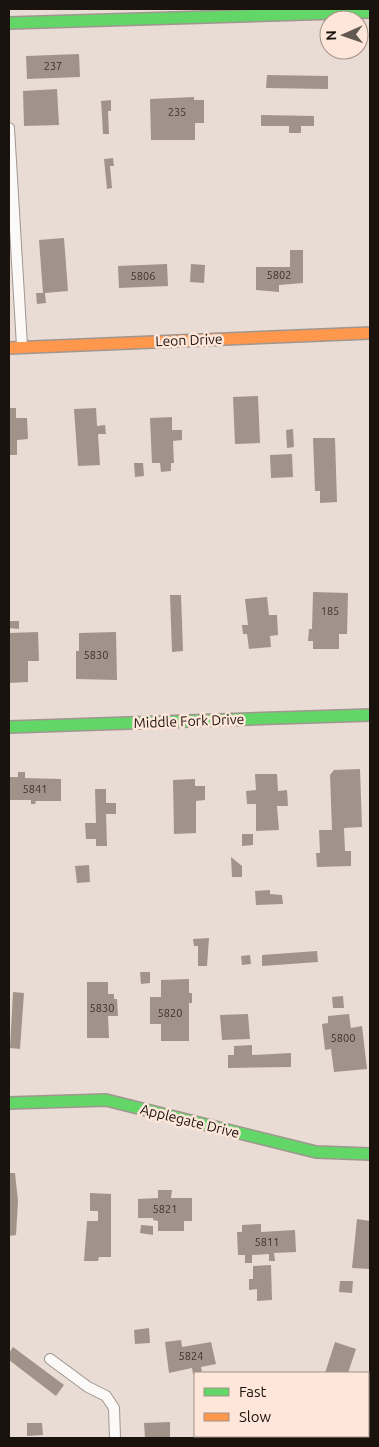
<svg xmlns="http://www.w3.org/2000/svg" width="379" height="1447" font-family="Ubuntu,sans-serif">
<rect width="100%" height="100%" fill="#e9dcd5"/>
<g fill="#a2938a">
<path d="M79,54l1,23 -53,2 -1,-23z"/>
<path d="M267,75l61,1v13l-62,-1z"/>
<path d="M57,89l2,36 -35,1 -1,-35z"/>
<path d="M194,97v3h10v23h-9v17h-44l-1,-41z"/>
<path d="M111,100v11h-3l1,23h-6l-2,-33z"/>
<path d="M261,115l53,1v10h-13v7h-12v-7h-28z"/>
<path d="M113,158l1,8h-4l2,22 -5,1 -3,-30z"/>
<path d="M64,238l4,53 -23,2 1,10 -9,1 -1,-11h7l-4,-53z"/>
<path d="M290,250h13v33l-24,2v7l-23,-2v-23h34z"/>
<path d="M167,264l1,22 -49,2 -1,-22z"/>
<path d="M191,264l14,1 -1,18 -14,-1z"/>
<path d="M258,396l2,47 -25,1 -2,-47z"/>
<path d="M9,408h7v10h11l1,21 -11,1v15h-8z"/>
<path d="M96,408l1,18 8,-1 1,9h-8l2,31 -22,1 -4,-57z"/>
<path d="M172,417v13h10v10l-9,1 1,22h-3v8l-10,1 -1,-9h-8l-2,-45z"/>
<path d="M293,429l1,18 -7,1 -1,-18z"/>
<path d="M313,438h22l2,64 -17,1v-12h-5z"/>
<path d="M292,454l1,23 -22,1 -1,-23z"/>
<path d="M134,463h9l1,13 -9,1z"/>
<path d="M313,592l35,1 -1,41h-8v15h-26v-8h-5l1,-12h3z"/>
<path d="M170,595h11l2,56 -11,1z"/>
<path d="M267,597l2,18h8l1,20 -8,1 1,11 -22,2 -2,-15h-4l-1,-9h6l-3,-26z"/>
<path d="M9,621h10v8l-10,-1z"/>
<path d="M38,632l1,29h-11v21l-19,1v-50z"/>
<path d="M116,632l1,48 -41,-1v-28h3v-18z"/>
<path d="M360,769l2,58 -18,1 1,23h6v15l-34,1 -1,-14h4l-1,-23h13l-2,-55 4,-5z"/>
<path d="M18,772h7v6l36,1v22h-25l-1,3h-4v-4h-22v-23h9z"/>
<path d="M255,774h22l1,17 9,-1 1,16h-11l2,24 -23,1v-27h-9l-1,-13 10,-1z"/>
<path d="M195,779v7h10v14l-9,1v32l-22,1 -1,-54z"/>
<path d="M95,789h11v14h10v11h-10l1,32h-11v-7h-10l-1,-16h11z"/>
<path d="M242,834h11v11l-11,1z"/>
<path d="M231,857l11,9v11h-10z"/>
<path d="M89,865l1,17 -13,1 -2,-17z"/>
<path d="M270,890v4l12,1 1,9 -27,1 -1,-14z"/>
<path d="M209,938l-2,28h-9v-20h-4l-1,-7z"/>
<path d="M317,951l1,11 -56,4v-11z"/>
<path d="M250,955l1,9 -9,1 -1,-9z"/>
<path d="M140,972h10v11l-9,1z"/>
<path d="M189,979v14h3v10h-3v38h-28v-17h-11v-27h11v-17z"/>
<path d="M87,982h21v12h6v5h3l1,17h-10l1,22h-22z"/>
<path d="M13,992l11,1 -4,56 -10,-1z"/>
<path d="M343,996l1,12h-11l-1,-11z"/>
<path d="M248,1014l2,25 -28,1 -2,-25z"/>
<path d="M349,1014l2,14 11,-2 5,43 -33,3 -3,-23 -6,1 -3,-26 6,-1v-7z"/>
<path d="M252,1045v10l39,-2v14l-63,1v-13h6v-9z"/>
<path d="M9,1173h6l3,28 -2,34 -7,1z"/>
<path d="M158,1190h14l-1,8h21v23h-8v10h-26v-10l-5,-1v-2h-15v-19l20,-1z"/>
<path d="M90,1193l21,1v63h-12l-1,4h-14l3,-40h11v-10h-8z"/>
<path d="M357,1219l13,2v48l-18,-1z"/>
<path d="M261,1224v8l34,-2 1,22 -22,1 1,8h-6v-7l-17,1v8h-7v-8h-7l-1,-23h5v-7z"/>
<path d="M141,1225l12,1v9l-13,-2z"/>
<path d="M271,1265l1,35 -15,1v-12l-8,1v-11h4v-13z"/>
<path d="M340,1281h13l-1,12 -13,-1z"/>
<path d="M149,1328l1,15 -15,1 -1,-14z"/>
<path d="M181,1340l1,7 29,-5 5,22 -15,3 1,5 -9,2 -1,-6 -23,5 -4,-31z"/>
<path d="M335,1342l21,7 -8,24h-23z"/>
<path d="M13,1347l51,38 -8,11 -47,-36v-7z"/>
<path d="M170,1422v16h-25l-1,-15z"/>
<path d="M27,1423h15l1,12 -16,1z"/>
</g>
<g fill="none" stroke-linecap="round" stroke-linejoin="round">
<g stroke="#9f9690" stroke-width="12">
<g id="lane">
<path d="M9,128l13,218"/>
<path d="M50,1359l38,28 18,9 8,12 1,30"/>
</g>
</g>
<g stroke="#9f9690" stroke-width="14">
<g id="fast">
<path d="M9,23l361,-11"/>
<path d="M9,727l361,-12"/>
<path d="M9,1103l97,-3 210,52 54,2"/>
</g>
</g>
<g stroke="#9f9690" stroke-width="14">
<path id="slow" d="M9,348l361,-15"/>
</g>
<use href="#lane" stroke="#fcfaf9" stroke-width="10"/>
<use href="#fast" stroke="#63d668" stroke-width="11"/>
<use href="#slow" stroke="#ff974d" stroke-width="11"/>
</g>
<g text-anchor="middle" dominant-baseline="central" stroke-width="5" stroke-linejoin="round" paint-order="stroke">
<g font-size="11" fill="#3c322c">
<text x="53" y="66">237</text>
<text x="177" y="112">235</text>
<text x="279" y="275">5802</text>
<text x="143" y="276">5806</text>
<text x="330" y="611">185</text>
<text x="96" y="655">5830</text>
<text x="35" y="789">5841</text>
<text x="102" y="1008">5830</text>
<text x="170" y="1013">5820</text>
<text x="343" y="1038">5800</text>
<text x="165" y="1209">5821</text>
<text x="267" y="1242">5811</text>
<text x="191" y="1356">5824</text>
</g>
<g font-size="14" fill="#1a120d" stroke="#fee6da">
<text transform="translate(189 340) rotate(-2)">Leon Drive</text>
<text transform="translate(189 721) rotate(-2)">Middle Fork Drive</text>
<text transform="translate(190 1121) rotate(14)">Applegate Drive</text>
</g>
</g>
<rect width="379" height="1447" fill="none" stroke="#1a120d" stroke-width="20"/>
<rect x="194" y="1372" width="175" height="65" fill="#fee6da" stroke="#a39188"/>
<rect x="204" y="1388" width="25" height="8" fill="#63d668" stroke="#a39188"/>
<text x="239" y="1397" font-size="15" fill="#1a120d">Fast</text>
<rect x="204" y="1413" width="25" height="8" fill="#ff974d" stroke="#a39188"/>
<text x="239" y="1422" font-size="15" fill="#1a120d">Slow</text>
<g transform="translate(344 35) rotate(268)"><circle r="24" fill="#fee6da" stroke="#a39188"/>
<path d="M0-4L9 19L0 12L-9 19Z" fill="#625953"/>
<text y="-8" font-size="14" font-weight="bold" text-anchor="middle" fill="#1a120d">N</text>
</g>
</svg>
